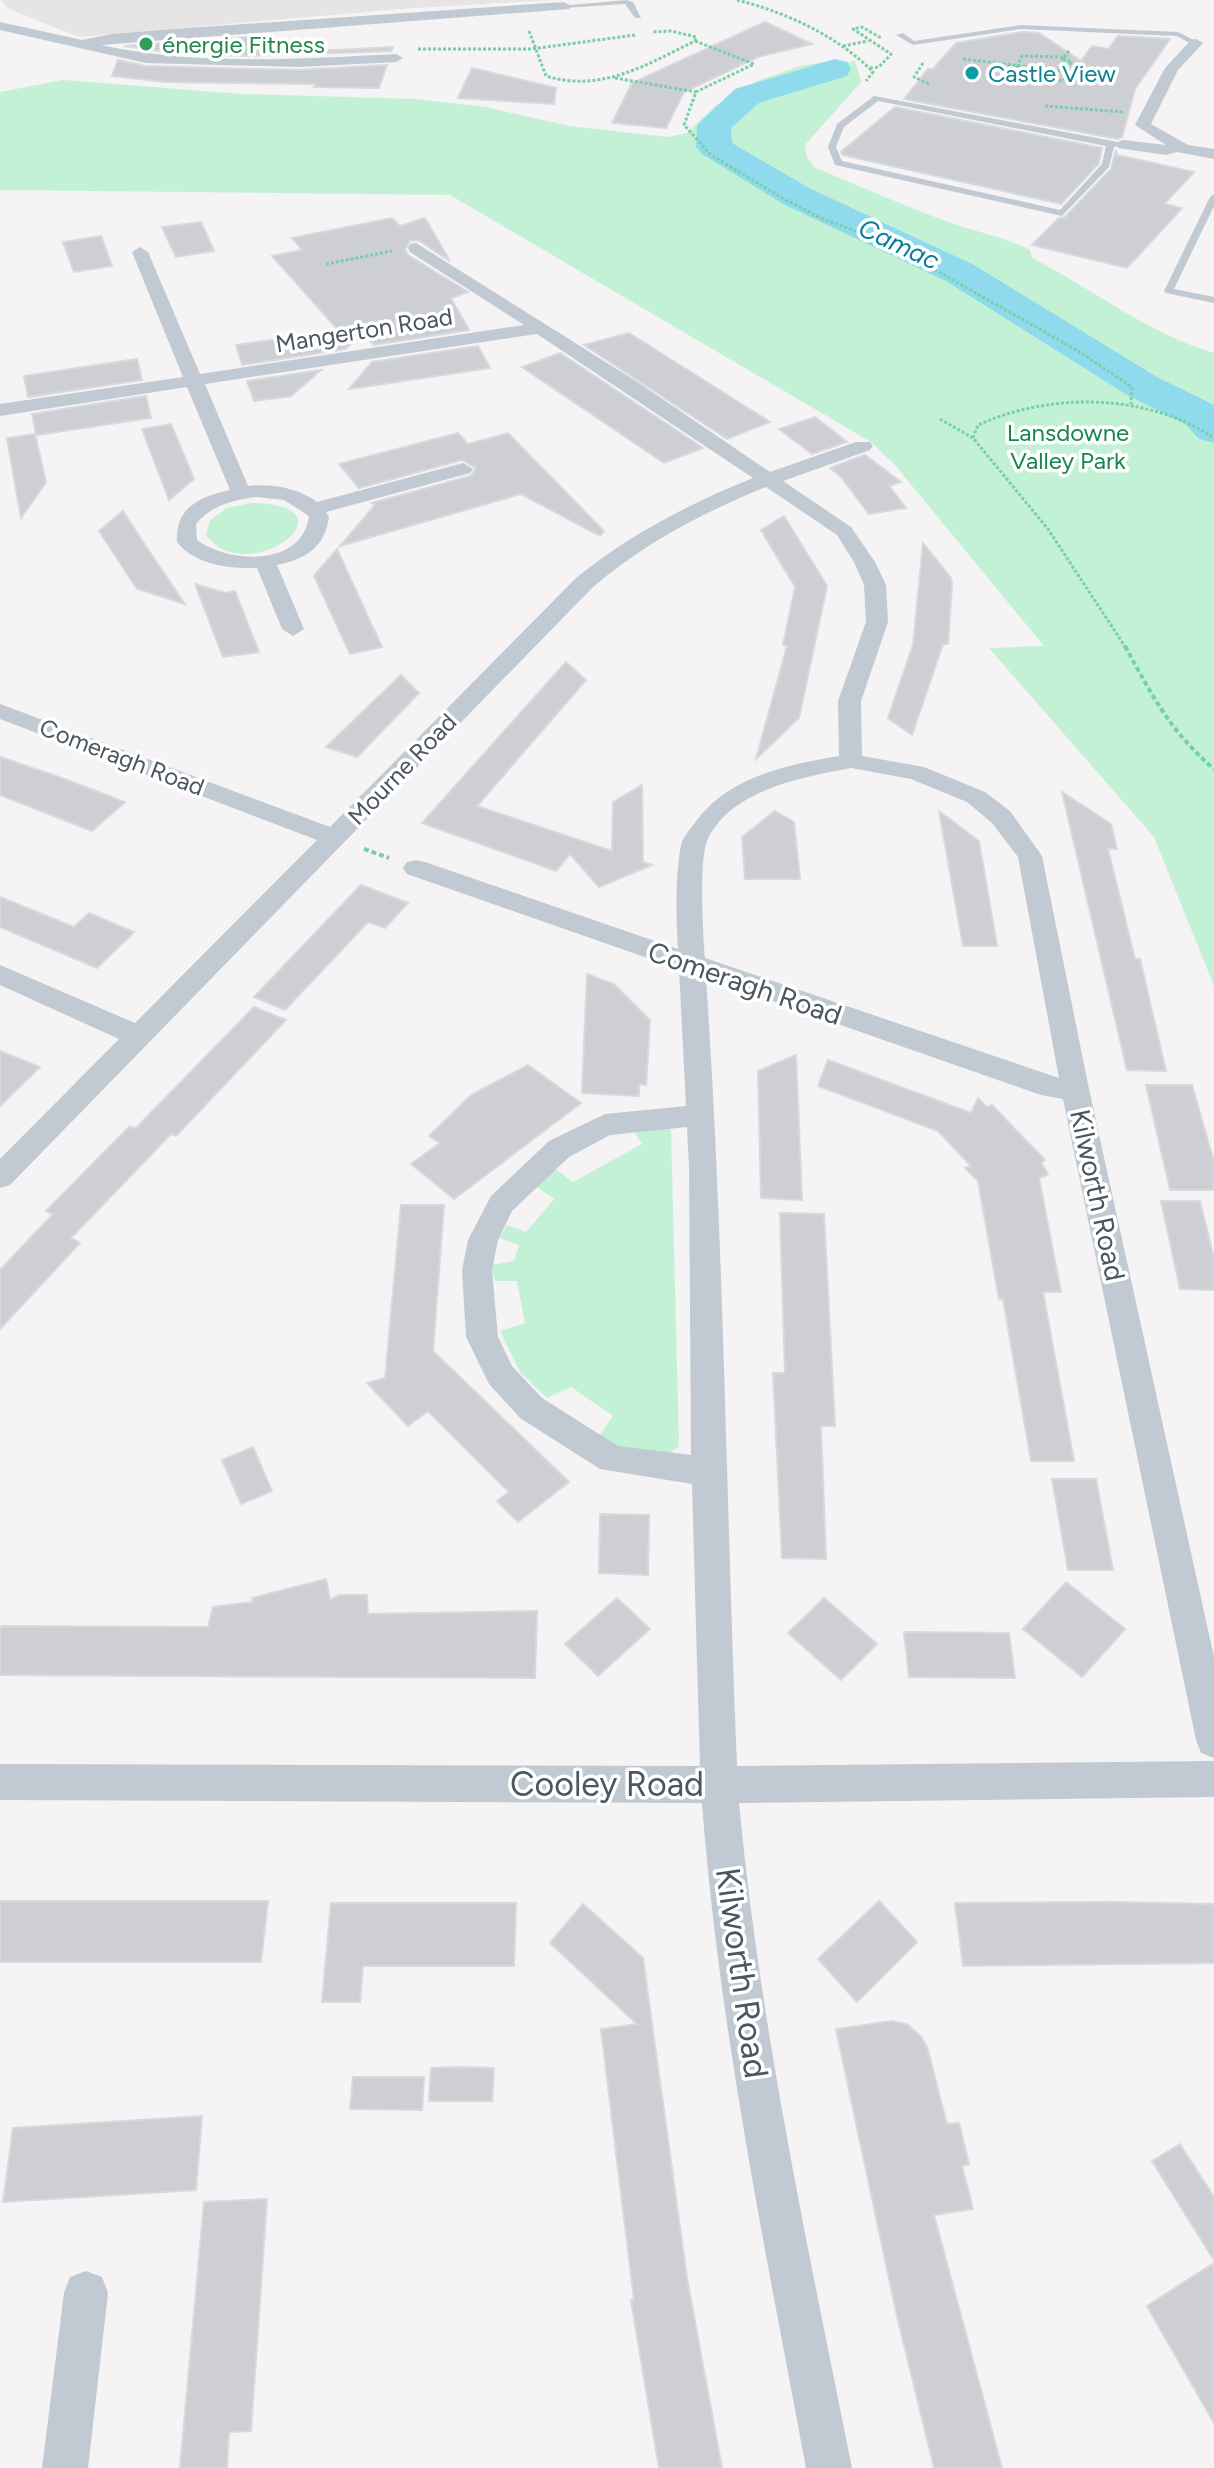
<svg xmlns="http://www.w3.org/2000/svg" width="1214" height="2468" font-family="Figtree,sans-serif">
<rect width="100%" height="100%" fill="#f5f3f3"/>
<path fill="#e6e4e5" d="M1,0h551l-152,9 -321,28 -70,-28z"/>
<g fill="#c3f1d5">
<path d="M836,60l6,3 13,-2 6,21 -56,63 2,12 7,10c44,19 89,38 134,55 27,10 55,14 82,28l2,8c63,32 113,74 182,95v633l-60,-149 -165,-189 55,-2 -149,-181 -24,-23 -421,-247 -450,-5v-98l63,-12 178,14 175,5 69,8 84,19 98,11 20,-4 29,-28 23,-10 18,-14 43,-15z"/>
<path d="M252,503c110,2 -6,88 -46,32l4,-15 17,-12z"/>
<path d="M664,1125l7,5 8,316 -16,13 -35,-9 -30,-12 15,-22 -42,-29 -24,11 -27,-26 -20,-41 25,-8 -8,-42h-22l-4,-16 23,-4 5,-16 -20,-7 8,-13 19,7 28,-33 -20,-14 20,-17 19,14 69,-38 -10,-16z"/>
</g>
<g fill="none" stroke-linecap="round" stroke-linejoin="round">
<path fill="#90daee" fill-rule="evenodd" d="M835,59l12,3 4,7 -4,7 -88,27 -28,25 1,15 77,45 165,77 183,112 57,28v38l-15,-4 -14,-15 -58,-29 -181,-114 -163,-77 -81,-50 -6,-7 1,-22 38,-36z"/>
</g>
<g fill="#cdcfd5" stroke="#d7d9de" stroke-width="2">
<path d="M765,22l47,22 -54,13 -74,35 -18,36 -54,-5 20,-40z"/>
<path d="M1023,32l16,1 42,28 11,-15 16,3 10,-13 52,3 -35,50 -13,48 -4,2 -214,-40 24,-30h5l23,-26z"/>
<path d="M249,37h5l6,17 133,-7 -2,4 -143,5 -74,-3 -50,-7z"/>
<path d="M118,60l28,6 152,4 89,-5 -8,23 -65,-1 1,-3 -150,-2 -53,-6z"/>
<path d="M472,68l84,20 -2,16 -96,-6z"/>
<path d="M895,107l207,41 -3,15 -38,41 -218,-49 -2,-3z"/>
<path d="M1116,150l1,5 77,17 -30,32 18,4 -55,60 -95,-23 27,-27h5l47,-49z"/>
<path d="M392,218l8,8 25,-8 25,43 -32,-21 -8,1 -5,8 3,6 60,37 -17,6 18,32 -95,15 -11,-11 -18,15 -103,16 -6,-20 103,-14 -67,-75 30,-6 -10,-12z"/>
<path d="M201,222l13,29 -38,6 -14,-30z"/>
<path d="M101,236l11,30 -38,6 -11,-30z"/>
<path d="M629,333l103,65 38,24 -43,17 -143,-94z"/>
<path d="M478,346l12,22 -141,21 23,-27z"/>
<path d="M560,353l143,95 -39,15 -142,-96z"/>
<path d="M137,359l5,21 -114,17 -4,-21z"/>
<path d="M321,370l-30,26 -37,5 -7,-20z"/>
<path d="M146,396l5,22 -115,17 -4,-21z"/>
<path d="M815,417l32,25 -35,12 -33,-25z"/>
<path d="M171,424l23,55 -25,21 -27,-71z"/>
<path d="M458,433l10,11 40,-11 96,98 -4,5 -79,-42 -181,52 35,-41 -3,-2 99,-27 5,-8 -14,-8 -103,28 -20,-24z"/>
<path d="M35,434l11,48 -25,36 -14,-80z"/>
<path d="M865,455l36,27 -12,4 17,22 -37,6 -28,-37 -11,-9z"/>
<path d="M123,511l26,40 36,53 -48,-15 -38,-58z"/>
<path d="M784,516l43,70 -28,132 -43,41 31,-113 -4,-1 12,-58 -34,-57z"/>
<path d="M923,543l28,35 1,6 -4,60h-5l-31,91 -24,-17 25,-73z"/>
<path d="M337,549l20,44 25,54 -32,7 -36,-78z"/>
<path d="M195,584l31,9 9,-2 24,61 -36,5z"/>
<path d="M566,662l20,18 -109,126 135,45 1,-49 29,-17 1,77 9,3 -53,22 -29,-33 -14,17 -134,-48z"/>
<path d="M401,675l18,18 -62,64 -31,-10z"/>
<path d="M0,757l62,21 63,24 -33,29 -92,-36z"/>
<path d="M1062,792l49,32 6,25h-9l27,110h5l26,112 -39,-1z"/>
<path d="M775,811l19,11 6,57h-55l-3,-42z"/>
<path d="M939,811l40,30 18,105h-34z"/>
<path d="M361,885l47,18 -23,25 -17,-6 -83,88 -31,-13z"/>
<path d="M0,897l74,30 15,-14 45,19 -37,36 -97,-41z"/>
<path d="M587,974l27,10 36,36 -4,65 -7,-1v12l-57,-3z"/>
<path d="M254,1007l32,13 -110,116 -5,-2 -100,104 9,5 -80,86v-59l53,-56 -7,-3 84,-85 5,3z"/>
<path d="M0,1051l40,16 -40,39z"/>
<path d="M796,1055l6,145 -41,-2 -3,-127z"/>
<path d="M828,1060l143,53 7,-15 9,9 5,-2 53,55 -4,3 7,11 -9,4 22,114h-18l31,169h-43l-28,-162h-4l-21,-118 -13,-13 6,-2 -33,-35 -120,-45z"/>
<path d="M528,1065l53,38 -127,96 -43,-35 29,-21 -11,-7 42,-41z"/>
<path d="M1146,1085h46l22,77v28h-44z"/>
<path d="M1161,1201h39l14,57v32l-34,-1z"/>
<path d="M401,1205h43l-11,146 136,131 -51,40 -21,-21 12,-9 -81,-81 -20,15 -41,-43 18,-5z"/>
<path d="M780,1213l44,1 11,212h-14l5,133 -44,-1 -9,-185h12z"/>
<path d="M253,1447l19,44 -31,13 -19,-44z"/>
<path d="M1052,1479h44l17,91h-45z"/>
<path d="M600,1514l49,1 -1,60 -49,-2z"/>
<path d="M326,1579l4,21 9,-5h28l1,19 169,-3 -2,67 -535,-3v-49l208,1 5,-20 40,-5 -1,-4z"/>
<path d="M1066,1582l59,47 -43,48 -59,-48z"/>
<path d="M617,1598l33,31 -52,47 -33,-32z"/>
<path d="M824,1598l53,46 -36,36 -53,-47z"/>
<path d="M904,1632l105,1 6,45 -106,-1z"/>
<path d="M0,1901h268l-7,61h-261z"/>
<path d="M879,1901l38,41 -60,60 -39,-43z"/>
<path d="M1110,1902l104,2v59l-251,3 -8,-63z"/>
<path d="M331,1903h185l-2,63h-151l-3,36h-38z"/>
<path d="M583,1904l60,54 44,320 35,190h-63l-28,-168h3l-33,-271 36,-5 -87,-81z"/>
<path d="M892,2021l16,4 13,12 6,10 20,77 12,-1 10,41 -7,2 11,43 -39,6 68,253h-68l-37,-152 -61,-287z"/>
<path d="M463,2067l31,1 -2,33h-63l2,-33z"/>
<path d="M353,2077h71l-2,33 -72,-1z"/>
<path d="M202,2116l-6,74 -193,12 10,-74z"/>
<path d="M1180,2144l34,53v63l-62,-99z"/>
<path d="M267,2199l-16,232 -22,1 -2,36h-47l24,-266z"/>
<path d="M1214,2263v160l-67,-117z"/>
</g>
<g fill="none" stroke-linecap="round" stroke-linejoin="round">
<g stroke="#7ad0a6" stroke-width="3" stroke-dasharray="3 2" stroke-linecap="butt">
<path d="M737,0c48,12 101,36 136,72l-7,9"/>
<path d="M529,31l17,45c55,17 100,-11 149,-35l1,-4 -25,-6 -19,1"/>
<path d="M695,41l59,23 -58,28 -12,33 27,30 73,44 39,20 54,20 53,28 148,84 54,36 -1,17"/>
<path d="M843,46l25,-5"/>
<path d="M418,49h113l104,-14"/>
<path d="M963,59l100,12 9,-9 -9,-3 6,-8"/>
<path d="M923,63l-9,14 15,7"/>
<path d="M1017,67l5,-11 43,1"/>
<path d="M870,68l9,-1 12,-13 -38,-25 9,-2 19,11"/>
<path d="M1049,71l-6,7 20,3 6,-7 -6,-3"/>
<path d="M615,78l81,14"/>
<path d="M1045,106l78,6"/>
<path d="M326,264l66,-13"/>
<path d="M940,419l33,19 75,91 78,119"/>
<path d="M973,438l5,-13c73,-33 169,-32 236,13"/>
</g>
<g stroke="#7ad0a6" stroke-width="4" stroke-dasharray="5 3" stroke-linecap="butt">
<path d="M1125,646c28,51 45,85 89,123"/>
<path d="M364,849l25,9"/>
</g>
<g fill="#c1cad2" fill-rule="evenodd">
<path d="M627,0l6,2 8,16h-6l-10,-14 -61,4 -4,-2z"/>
<path d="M1021,25l157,7 22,11 -7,2 -16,-9 -156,-7 -108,16 -17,-10 7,-2 11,8z"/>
<path d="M874,96l249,47 4,2 -13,2 -5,20 -47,49 -227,-51 -7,-18 9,-23zM878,101l228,45 -4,18 -42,46 -218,-49 -6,-14 8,-20z"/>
<path d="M1214,194v12l-40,83 40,8v6l-48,-10 -2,-2 46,-94z"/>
</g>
<g fill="#c1cad2" fill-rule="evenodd">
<path d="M564,2l7,4 -2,3 -468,36c95,21 198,14 295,9l7,4 -7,4 -98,5 -152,-4 -146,-33v-8l82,18 30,-6 61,-5z"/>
<path d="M1196,39l7,4 -25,27 -27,54 37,21 26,4v10l-37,-7 -11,3 -48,-7v-6l5,-2 43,5 -31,-20 30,-57 26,-28z"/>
<path d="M416,243l223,140 131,89 86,-30h14l3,4 -3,4 -87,31 68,46 24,35 11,23 2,37 -27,79 1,55 62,11 61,25 25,19 32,45 47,233 125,568v101l-13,-5 -5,-13 -133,-641 -22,-4 -335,-117c18,262 20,525 31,788l477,-5v36l-475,6c21,224 69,445 113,665h-46c-41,-220 -87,-441 -104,-665l-702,-3v-36l700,2 -8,-282 -92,-15 -80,-51 -31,-34 -23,-47 -4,-67 6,-30 23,-44 58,-55 56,-27 81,-8 -7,-137 -272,-95 -4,-6 4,-6 9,-2 9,2 253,87c-2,-33 -3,-71 3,-104 2,-8 8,-14 13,-21 33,-47 91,-59 145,-68l-1,-55 28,-79 -2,-37 -10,-23 -17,-27 -71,-48c-64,26 -122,56 -174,101l-582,597 -10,3v-29l119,-120 -119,-54v-20l135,58 182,-183 -317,-121v-15l330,123 246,-249c54,-44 113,-74 177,-100l-216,-144 -332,50 43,102c23,-3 51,2 69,16l146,-39 10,6 -3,4 -144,39 3,5c-4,30 -23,42 -52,48l27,64 -11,7 -11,-7 -25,-61c-27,1 -62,-3 -80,-26 -2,-34 22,-45 53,-52l-43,-103 -187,29v-12l183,-27 -51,-125 8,-5 8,5 52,122 324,-49 -114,-73 -2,-4 2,-4zM256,497l28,3 22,14 3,3c-8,50 -79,47 -112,23l-1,-16c16,-19 37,-24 60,-27zM851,768l60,11 56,23 25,21 26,34 41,221 -354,-120c-2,-23 -6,-98 2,-117 22,-51 96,-64 144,-73zM687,1127l2,39 2,289 -73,-9 -76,-48 -30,-32 -14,-29 -6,-67 6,-30 14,-29 57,-54 41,-22z"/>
<path d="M86,2271l16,6 6,16 -20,175h-46l22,-175 6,-16z"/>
</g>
</g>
<circle fill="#2e9e5b" stroke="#fff" stroke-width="3" cx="146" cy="44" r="8"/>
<circle fill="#0f9aa8" stroke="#fff" stroke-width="3" cx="972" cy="73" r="8"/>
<g text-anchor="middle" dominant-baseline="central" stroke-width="7" stroke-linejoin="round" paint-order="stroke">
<g font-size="24" fill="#27864d" stroke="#fff" text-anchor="start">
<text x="162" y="44">énergie Fitness</text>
</g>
<g font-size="24" fill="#0d838f" stroke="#fff" text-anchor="start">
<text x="988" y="73">Castle View</text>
</g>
<g font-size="24" fill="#4a5661" stroke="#fff">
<text transform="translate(364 330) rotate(-9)">Mangerton Road</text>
<text transform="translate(122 757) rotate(21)">Comeragh Road</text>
<text transform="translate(402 769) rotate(-46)">Mourne Road</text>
</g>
<g font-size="24" fill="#17864f" stroke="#fff">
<text x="1068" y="432">Lansdowne<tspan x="1068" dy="28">Valley Park</tspan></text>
</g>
<g font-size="26" font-style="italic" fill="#0c7c9b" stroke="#fff">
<text transform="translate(899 244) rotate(25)">Camac</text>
</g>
<g font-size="28" fill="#4a5661" stroke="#fff">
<text transform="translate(745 983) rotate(19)">Comeragh Road</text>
<text transform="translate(1098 1195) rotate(78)">Kilworth Road</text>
</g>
<g font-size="34" fill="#4a5661" stroke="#fff">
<text x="607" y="1784">Cooley Road</text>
<text transform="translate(742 1973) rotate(82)">Kilworth Road</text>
</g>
</g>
</svg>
